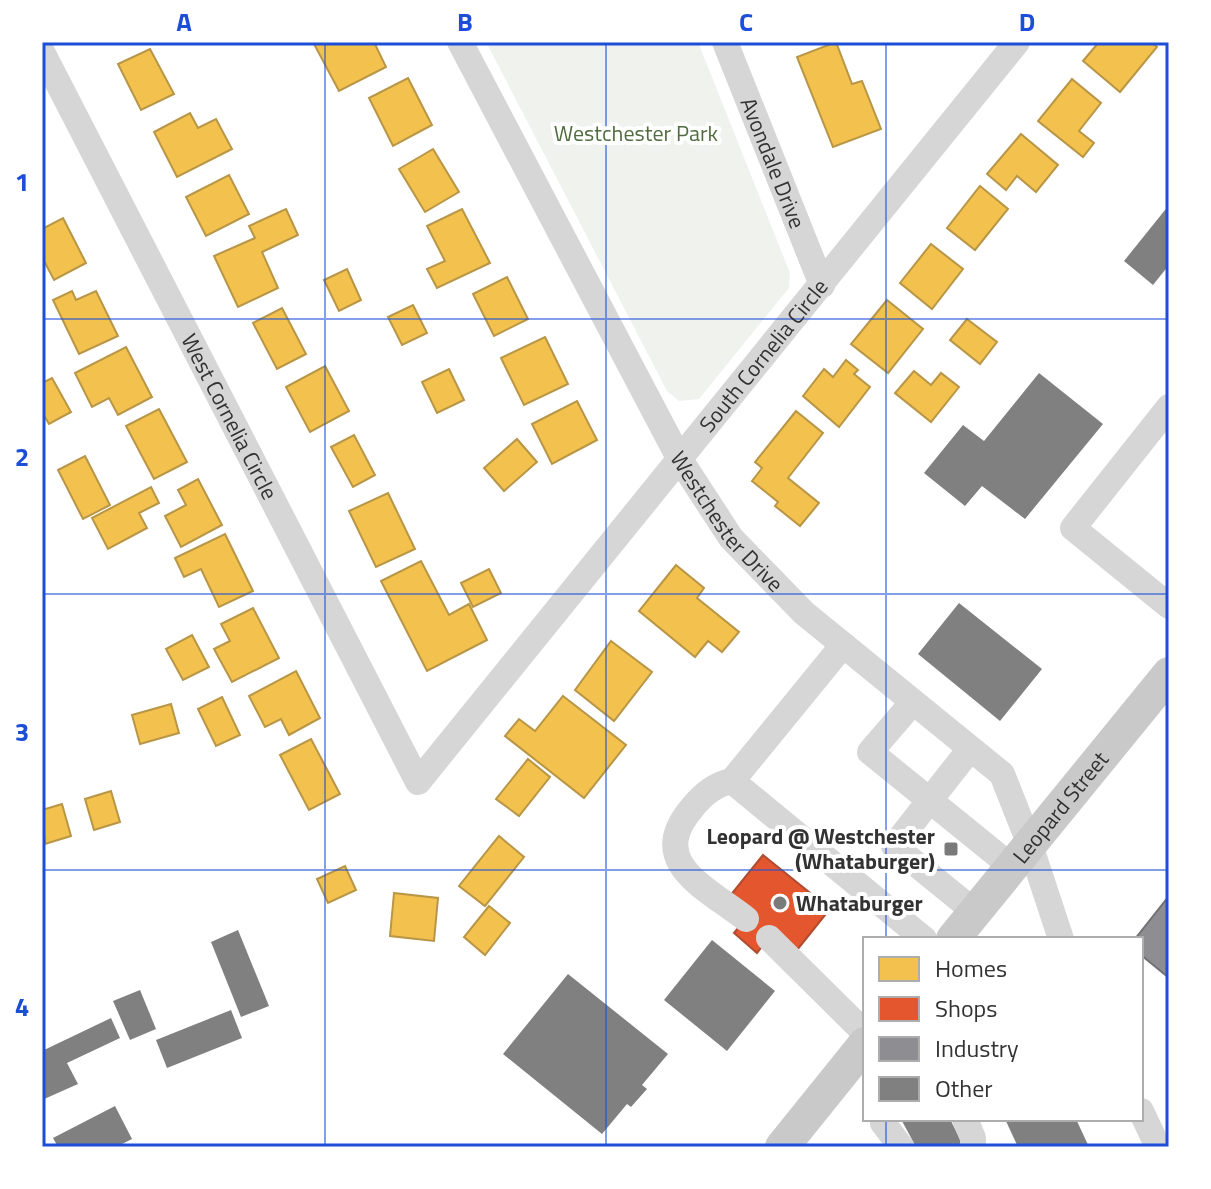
<svg xmlns="http://www.w3.org/2000/svg" width="1211" height="1189" font-family="'Titillium Web',sans-serif">
<rect width="100%" height="100%" fill="#fff"/>
<path fill="#f0f3ed" d="M486,42h212l92,231 -1,15 -90,111 -20,2 -12,-10z"/>
<g fill="#f2c14e" stroke="#b89646" stroke-width="2">
<path d="M313,42h61l12,25 -47,24z"/>
<path d="M836,42l16,42 10,-3 19,48 -48,18 -36,-90z"/>
<path d="M1099,42h52l6,5 -37,45 -37,-31z"/>
<path d="M150,49l24,45 -33,16 -23,-46z"/>
<path d="M408,78l24,47 -39,21 -24,-48z"/>
<path d="M1072,79l29,24 -22,28 15,12 -11,14 -45,-36z"/>
<path d="M190,113l8,15 18,-9 16,30 -55,28 -23,-45z"/>
<path d="M1021,134l37,31 -22,27 -19,-16 -11,14 -19,-16z"/>
<path d="M433,149l26,43 -34,20 -26,-43z"/>
<path d="M229,175l20,39 -43,22 -20,-39z"/>
<path d="M980,186l28,23 -33,41 -28,-22z"/>
<path d="M286,209l12,26 -36,17 16,36 -40,19 -24,-51 41,-18 -6,-12z"/>
<path d="M462,209l28,54 -53,25 -10,-19 18,-8 -18,-35z"/>
<path d="M63,218l23,45 -32,17 -12,-23v-28z"/>
<path d="M931,244l32,25 -31,40 -32,-26z"/>
<path d="M347,269l14,31 -22,11 -15,-31z"/>
<path d="M507,277l21,42 -34,17 -21,-42z"/>
<path d="M72,291l4,9 20,-9 22,45 -39,18 -26,-54z"/>
<path d="M887,300l36,29 -35,44 -37,-29z"/>
<path d="M413,305l14,28 -25,12 -14,-28z"/>
<path d="M282,308l24,46 -29,15 -24,-46z"/>
<path d="M967,319l30,23 -17,22 -30,-24z"/>
<path d="M545,337l23,47 -44,21 -23,-47z"/>
<path d="M126,347l26,50 -34,18 -9,-17 -17,9 -17,-34z"/>
<path d="M846,360l12,10 -4,4 16,13 -31,40 -36,-31 21,-27 9,8z"/>
<path d="M325,366l24,45 -39,21 -24,-45z"/>
<path d="M449,369l15,31 -27,13 -15,-31z"/>
<path d="M914,371l17,14 10,-12 18,14 -28,35 -36,-29z"/>
<path d="M52,378l19,34 -22,12 -7,-12v-29z"/>
<path d="M577,401l20,39 -45,24 -20,-40z"/>
<path d="M159,409l28,53 -33,17 -28,-53z"/>
<path d="M796,411l27,22 -35,45 31,25 -19,23 -25,-20 3,-4 -26,-21 10,-13 -7,-6z"/>
<path d="M354,435l21,40 -22,12 -22,-40z"/>
<path d="M517,439l20,23 -33,29 -20,-23z"/>
<path d="M85,456l25,49 -27,14 -25,-49z"/>
<path d="M198,479l24,46 -41,22 -16,-31 21,-11 -8,-15z"/>
<path d="M151,487l8,16 -20,10 8,15 -39,21 -16,-31z"/>
<path d="M388,493l27,56 -39,18 -27,-56z"/>
<path d="M225,534l28,57 -34,16 -18,-38 -17,8 -9,-19z"/>
<path d="M421,561l28,54 20,-11 18,36 -60,31 -46,-90z"/>
<path d="M676,565l28,23 -7,10 42,34 -17,20 -14,-11 -13,16 -56,-46z"/>
<path d="M489,569l12,24 -28,14 -12,-24z"/>
<path d="M253,608l26,50 -47,24 -18,-33 16,-8 -9,-17z"/>
<path d="M192,635l17,32 -26,13 -17,-31z"/>
<path d="M611,641l41,31 -38,49 -39,-31z"/>
<path d="M296,671l24,47 -31,17 -8,-16 -16,8 -16,-31z"/>
<path d="M563,696l63,49 -42,53 -79,-62 14,-17 16,12z"/>
<path d="M222,697l18,38 -24,11 -18,-37z"/>
<path d="M171,704l8,29 -39,11 -8,-29z"/>
<path d="M311,739l29,55 -31,16 -29,-55z"/>
<path d="M528,759l22,18 -31,39 -23,-17z"/>
<path d="M111,791l9,31 -26,8 -9,-31z"/>
<path d="M62,804l9,32 -26,8 -3,-34z"/>
<path d="M499,836l25,21 -39,49 -26,-20z"/>
<path d="M345,866l11,24 -28,13 -11,-24z"/>
<path d="M394,893l44,5 -4,43 -44,-5z"/>
<path d="M489,906l21,17 -25,32 -21,-18z"/>
</g>
<path fill="#e4572e" stroke="#af4c2f" stroke-width="2" d="M763,855l67,54 -33,41 -24,-18 -16,21 -23,-20 16,-19 -21,-17z"/>
<path fill="#8d8d92" stroke="#727275" stroke-width="2" d="M1169,896v82l-28,-23v-16h-6z"/>
<g fill="#808080">
<path d="M1169,205v60l-16,20 -29,-24z"/>
<path d="M1039,373l64,51 -78,95 -43,-33 -17,20 -41,-33 39,-48 21,16z"/>
<path d="M959,603l83,66 -42,52 -82,-67z"/>
<path d="M238,930l31,76 -28,11 -30,-75z"/>
<path d="M712,940l63,51 -48,60 -63,-51z"/>
<path d="M568,974l100,80 -26,31 5,4 -16,18 -4,-3 -25,30 -99,-80z"/>
<path d="M140,990l16,39 -26,11 -17,-39z"/>
<path d="M231,1010l11,28 -75,30 -11,-28z"/>
<path d="M111,1018l9,20 -53,25 11,21 -36,16v-49z"/>
<path d="M115,1106l17,33 -16,8h-58l-5,-9z"/>
<path d="M906,1119h44l12,24 -7,4h-39l-14,-26z"/>
<path d="M1005,1119h71l13,28h-71z"/>
</g>
<g fill="none" stroke-linecap="round" stroke-linejoin="round">
<g stroke="#d6d6d6" stroke-width="26">
<path id="s1" d="M460,42l219,416 52,80 73,75 198,161 28,71 31,94"/>
<path id="s2" d="M725,42l97,243"/>
<path id="s3" d="M42,52l376,730 599,-740"/>
<path d="M1169,407l-96,121 96,78"/>
<path d="M843,645l-111,136 192,158"/>
<path d="M913,702l-43,50 142,115"/>
<path d="M970,749l-76,97 81,66"/>
<path d="M732,781c-17,3 -29,13 -40,27 -46,54 13,79 54,111"/>
<path d="M769,938l96,95"/>
<path d="M1141,1111l17,36"/>
<path d="M885,1119l-2,4 18,24"/>
<path d="M965,1119l8,19v9"/>
</g>
<g stroke="#c9c9c9" stroke-width="34">
<path id="s4" d="M953,939l216,-265"/>
<path d="M782,1147l83,-103"/>
</g>
</g>
<path fill="none" stroke="#1d4ed8" stroke-width="2" stroke-opacity="0.55" d="M325,42v1105M606,42v1105M886,42v897M42,319h1127M42,594h1127M42,870h1127M886,1119v28"/>
<g fill="#7a7a7a" stroke="#fff" stroke-width="3">
<rect x="943" y="841" width="16" height="16" rx="4"/>
<circle cx="780" cy="903" r="8"/>
</g>
<g text-anchor="middle" dominant-baseline="central" stroke-width="8" stroke-linejoin="round" paint-order="stroke">
<g font-size="22" fill="#526c41" stroke="#fff">
<text x="636" y="133">Westchester Park</text>
</g>
<g font-size="22" fill="#323232" stroke="#fff">
<text stroke="none"><textPath href="#s2" startOffset="130">Avondale Drive</textPath></text>
<text stroke="none"><textPath href="#s3" startOffset="1370">South Cornelia Circle</textPath></text>
<text stroke="none"><textPath href="#s3" startOffset="410">West Cornelia Circle</textPath></text>
<text stroke="none"><textPath href="#s1" startOffset="550">Westchester Drive</textPath></text>
<text stroke="none"><textPath href="#s4" startOffset="170">Leopard Street</textPath></text>
</g>
<g font-size="22" font-weight="bold" fill="#323232" stroke="#fff" text-anchor="end">
<text x="935" y="836">Leopard @ Westchester<tspan x="935" dy="25">(Whataburger)</tspan></text>
<text x="796" y="903" text-anchor="start">Whataburger</text>
</g>
</g>
<rect width="1211" height="1189" fill="none" stroke="#ffffff" stroke-width="88"/>
<rect x="863" y="937" width="280" height="184" fill="#ffffff" stroke="#adadad" stroke-width="2"/>
<rect x="879" y="957" width="40" height="24" fill="#f2c14e" stroke="#adadad" stroke-width="2"/>
<text x="935" y="977" font-size="24" fill="#323232">Homes</text>
<rect x="879" y="997" width="40" height="24" fill="#e4572e" stroke="#adadad" stroke-width="2"/>
<text x="935" y="1017" font-size="24" fill="#323232">Shops</text>
<rect x="879" y="1037" width="40" height="24" fill="#8d8d92" stroke="#adadad" stroke-width="2"/>
<text x="935" y="1057" font-size="24" fill="#323232">Industry</text>
<rect x="879" y="1077" width="40" height="24" fill="#808080" stroke="#adadad" stroke-width="2"/>
<text x="935" y="1097" font-size="24" fill="#323232">Other</text>
<rect x="44" y="44" width="1123" height="1101" fill="none" stroke="#1d4ed8" stroke-width="3"/>
<g font-size="26" text-anchor="middle" font-weight="bold" fill="#1d4ed8">
<text x="184" y="31">A</text>
<text x="465" y="31">B</text>
<text x="746" y="31">C</text>
<text x="1027" y="31">D</text>
<text x="22" y="191">1</text>
<text x="22" y="466">2</text>
<text x="22" y="741">3</text>
<text x="22" y="1016">4</text>
</g>
</svg>
